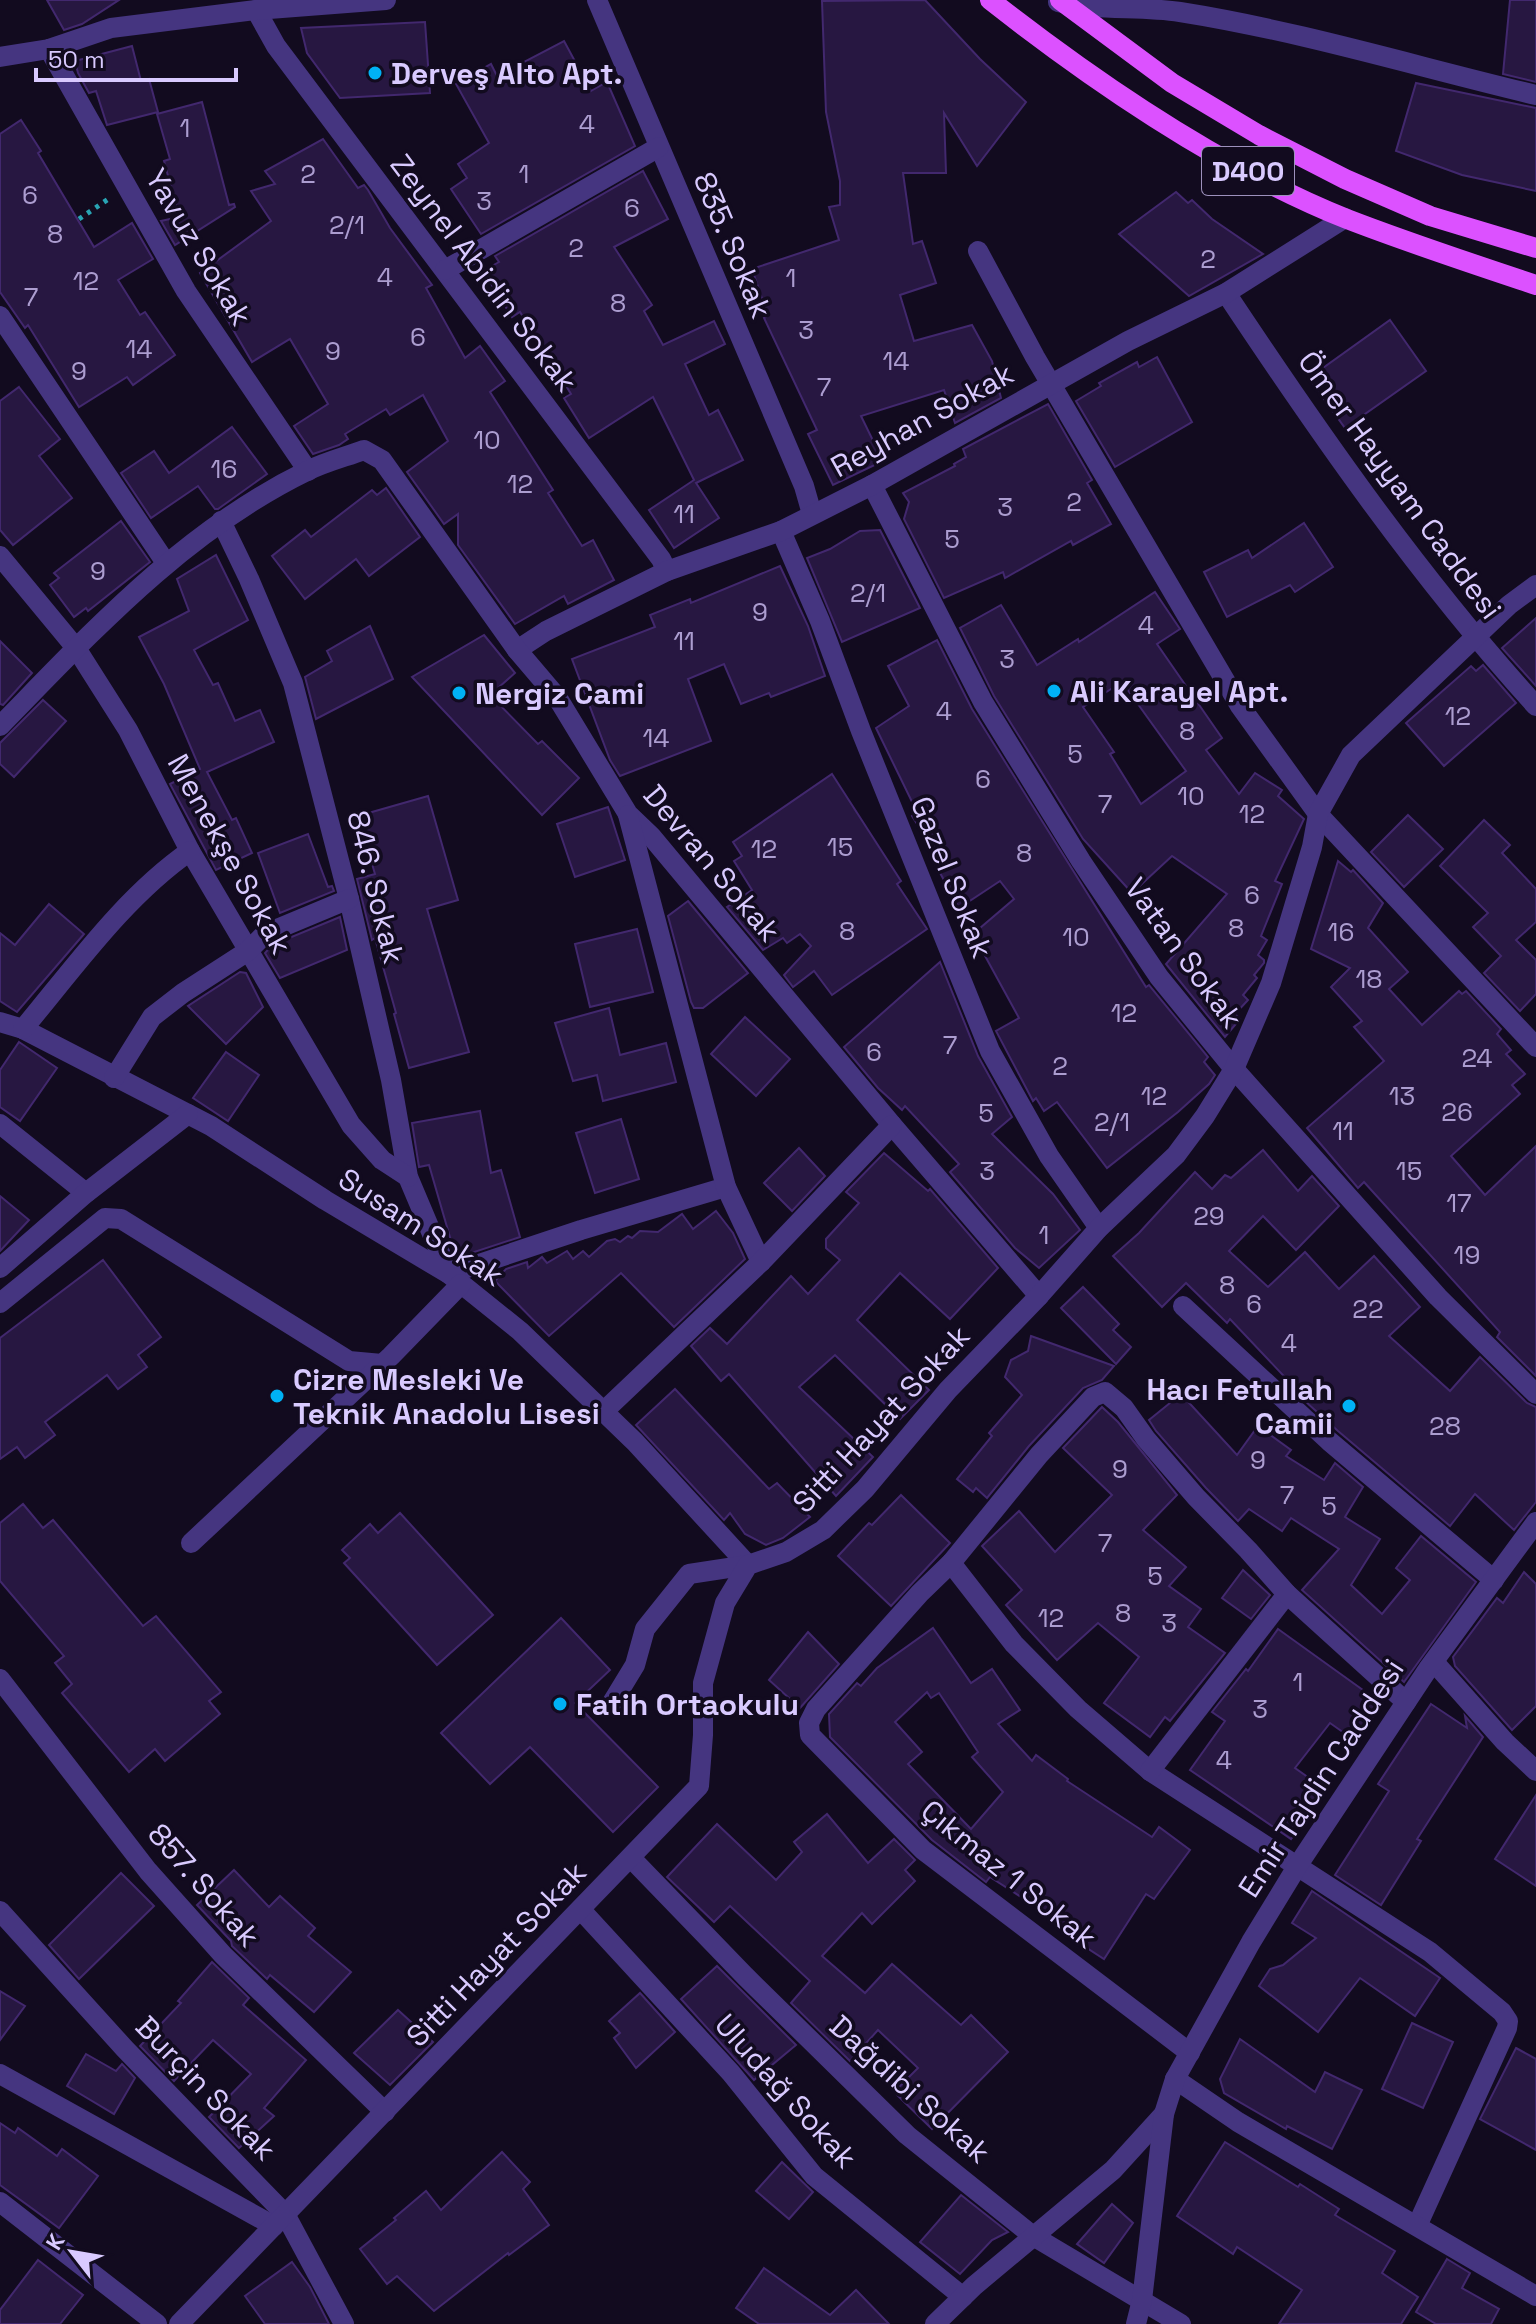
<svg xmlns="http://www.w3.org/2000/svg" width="1536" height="2324" font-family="'Space Grotesk',sans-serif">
<rect width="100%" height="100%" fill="#120b1f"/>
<g fill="#271741" stroke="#42286e" stroke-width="2" fill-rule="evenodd">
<path d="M47,0h72l-37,24 -18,6z"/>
<path d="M925,0l55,59 46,43 -49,64 -33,-53 2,60h-43l10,71 9,-3 14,42 -36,12 14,46 58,-16 20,36 9,37 -46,25 -11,-33 -83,26 22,45 -50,24 -25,-51 9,-4 -53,-112 4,-2 -16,-47 87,-29 -10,-33 11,-2v-24l-14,-69 -4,-111z"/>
<path d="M1510,0h26v82l-33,-8z"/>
<path d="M425,22l5,71 -90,5 -33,-45 -6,-25z"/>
<path d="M564,41l27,50 16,-9 28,64 -154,88 -30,-45 16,-11 -9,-14 31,-21 -33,-59 35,-20 6,12z"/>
<path d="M132,46l9,35 8,-2 9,33 -51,13 -11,-34 -7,2 -11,-20 -3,-12z"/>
<path d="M1416,83l120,25v83l-74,-16 -66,-24z"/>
<path d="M202,102l27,103 5,-1 1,3 -60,38 -14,-24 18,-4 -15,-56 6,-2 -13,-45z"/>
<path d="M21,120l20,31 -3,2 56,94 38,-24 21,36 -35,21 22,35 5,-3 30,43 -42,30 -6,-8 -48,30 -51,-82 -3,3 -25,-36v-158z"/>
<path d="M323,139l35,49 6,-3 4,5 22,38 42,57 -6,3 39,70 15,-12 25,35 -15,11 63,98 -5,3 34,53 11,-6 21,40 -46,24 -4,-8 -49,28 -57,-79v-31l-14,10 -37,-52 41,-31 -25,-46 -33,20 -4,-6 -41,25 3,5 -9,6 -26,9 -19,-28 34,-22 -38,-65 -38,23 -52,-89 71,-52 -20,-30 24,-7 -10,-13z"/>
<path d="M643,171l25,48 -54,28 38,58 -8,6 19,34 51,-24 11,23 -40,20 24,51 9,-5 25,50 -47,23 23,35 -45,30 -25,-38 45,-30 -41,-83 -64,41 -25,-40 7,-4 -51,-82 -8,5 -29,-46 16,-9 -4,-6z"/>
<path d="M1176,192l12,11 4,-3 20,19 51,35 -74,42 -70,-62z"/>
<path d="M1390,320l36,51 -81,57 -36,-50z"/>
<path d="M1157,357l35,65 -77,45 -39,-66 25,-15 -2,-3 38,-21 2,5z"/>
<path d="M19,387l41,52 -21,17 33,42 -59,47 -13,-15v-129z"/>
<path d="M1048,404l44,76 -5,3 24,41 -38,21 -2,-4 -66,37 -2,-6 -59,26 -40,-79 5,-17 -6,-9 52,-27 -1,-2 12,-7 -3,-8z"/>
<path d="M232,427l35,47 -49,35h-3l-17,-23 -47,32 -30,-45 33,-22 15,22z"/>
<path d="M386,488l34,49 -51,39 -13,-17 -51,40 -33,-43 33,-26 6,7 61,-47 5,5z"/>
<path d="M121,521l29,41 -62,49 -2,-3 -12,9 -24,-32 9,-7 -5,-5z"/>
<path d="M1304,523l29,44 -38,25 -5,-7 -63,32 -23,-45 44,-22 4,8z"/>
<path d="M880,530l40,78 -78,34 -35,-84 23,-9 30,-18z"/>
<path d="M216,555l32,65 -54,30 19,35 5,-2 17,38 25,-11 14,32 -67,30 25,48 4,-2 16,35 -36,17 -46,-86 30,-15 -36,-85 -25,-47 50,-26 -12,-32z"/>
<path d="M780,566l28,60 17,50 -54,21 -2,-4 -28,11 -17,-40 -36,15 23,62 -91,35 -10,-16 -38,-101 83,-32 -5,-12 40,-16 1,4z"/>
<path d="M1155,592l25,37 -23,15 65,94 -16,12 33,44 16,-21 27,17 -4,6 26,23 -29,62 7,3 -21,52 6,4 -9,15 6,5v3l-10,12 3,3 -14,17 5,5 -13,14 5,5 -15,18 -59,-73 61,-70 -55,-38 -40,37 -49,-54 -89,-143 -34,-68 41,-23 36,60 41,-26 1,3zM1122,682l64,89 -45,33 -31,-50 4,-2 -31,-45z"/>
<path d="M1536,618v68l-34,-38z"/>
<path d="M370,626l23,53 -77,40 -11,-42 27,-16 -5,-10z"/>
<path d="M484,635l31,38 -25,22 48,49 4,-3 37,37 -37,37 -130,-138z"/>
<path d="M937,640l35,69 174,278 3,-2 59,72 -4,5 11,13 -6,9 -31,28 -71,56 -50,-66 -13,9 -8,-13 -3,3 -37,-70 23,-13 -46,-84 41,-35 -14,-18 -41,27 -27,-50 1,-9 -21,-33 5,-4 -41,-84 33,-22 -21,-40z"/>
<path d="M0,641l32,32 -29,32 -3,-1z"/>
<path d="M1483,665l33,38 -72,63 -38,-43 65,-57 5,5z"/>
<path d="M43,700l23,21 -52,56 -14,-13v-21z"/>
<path d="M832,774l69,107 -4,3 30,45 -95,66 -18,-24 -21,16 -9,-12 27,-29 -11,-12 -13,9 -4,-5 -20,12 -36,-43 25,-17 -18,-29 8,-5 -9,-14z"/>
<path d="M428,796l30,104 -31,9 42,143 -60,16 -15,-54 2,-1 -21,-75 -3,2 -15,-61 18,-5 -17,-58z"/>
<path d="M608,807l17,53 -50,17 -18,-53z"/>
<path d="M1408,815l35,34 -39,38 -33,-35z"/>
<path d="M1484,820l26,25 -8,8 34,36v33l-20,18 20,20v34l-16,17 -36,-38 17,-17 -28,-29 15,-14 -48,-47z"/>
<path d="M308,834l20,53 4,-1 2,5 -54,22 -22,-60z"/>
<path d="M1338,861l13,11 2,-2 30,33 -15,25 40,44 -19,17 33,36 37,-34 3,3 4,-3 35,38 -4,5 14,16 -5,4 19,20 -13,11 8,9 -69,62 34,39 51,-49v230l-39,-39 3,-5 -136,-150 -6,6 -51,-60 77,-67 -30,-34 8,-6 -31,-34 19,-19 -39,-19z"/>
<path d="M688,901l60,72 -45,35h-9l-3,-6 -23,-86z"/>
<path d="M49,904l35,30 -67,78 -17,-11v-68l15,12z"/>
<path d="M340,917l7,33 -67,28 -15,-25 7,-8z"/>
<path d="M637,929l16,63 -63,15 -15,-63z"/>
<path d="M940,962l38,94 34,61 -20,17 61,60 27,36 -41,38 -24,-20 -65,-76 9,-8 -54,-58 -3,4 -24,-22 -34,-41z"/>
<path d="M240,972l6,1 17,34 -37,37 -38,-38z"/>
<path d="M609,1008l11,47 46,-12 10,39 -73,19 -6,-26 -24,6 -18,-58z"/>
<path d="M745,1017l45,42 -34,37 -45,-42z"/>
<path d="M19,1042l38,26 -37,53 -20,-14v-37z"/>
<path d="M226,1052l33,23 -31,46 -35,-23z"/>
<path d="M480,1111l11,62 10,-3 19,67 -64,21 -27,-93 -10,2 -7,-44z"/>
<path d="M621,1119l18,60 -44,14 -19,-60z"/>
<path d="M799,1148l26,28 -33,35 -28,-28z"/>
<path d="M1263,1150l35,41 14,-15 27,30 -43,44 -33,-34 -34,35 39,36 37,-35 34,37 35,-33 46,51 -31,29 61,55 30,-34 47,46 9,4v95l-22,28 -39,-36 -25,32 -112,-95 -43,-39 2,-2 -67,-71 -3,4 -41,-40 -24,24 -49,-51 26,-23 56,-61 17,17 13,-14 6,3z"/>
<path d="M884,1153l44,38 2,-2 68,79 -48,51 -50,-46 -43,47 72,70 -29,29 -65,-64 -36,32 74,70 -37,39 -107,-122 -8,7 -30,-35 19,-18 17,16 64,-68 17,18 32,-34 -14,-12v-9l33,-36 -13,-11z"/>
<path d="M0,1196l29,24 -29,31z"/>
<path d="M716,1211l17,22 12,26 -71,68 -53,-54 -72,63 -54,-55 11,-12 21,-7 1,6 14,-11 5,6 20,-12 6,8 10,-8 6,6 18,-16 8,-2 5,3 8,-6 4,2 8,-7 18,1 24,-18 11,15z"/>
<path d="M103,1260l58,77 -23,18 9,12 -29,22 -11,-14 -62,47 10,13 -30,23 -8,-11 -17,12v-121z"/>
<path d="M1083,1287l36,37 -6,6 18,17 -15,17 -55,-56z"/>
<path d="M1031,1336l83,30 -12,14 -19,8 -54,58 -42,52 -11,-10 -3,4 -16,-13 35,-43 -3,-3 33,-38 -17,-18 6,-17 17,-9z"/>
<path d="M675,1389l94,100 8,-6 33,34 -27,21 -17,7 -21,-11 -15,-21 -6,7 -88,-95z"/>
<path d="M1181,1394l56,61 21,-29 33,24 -5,6 38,24 11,-17 28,24 -18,30 35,22 -29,46 31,29 28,-34 -14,-12 25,-32 55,46 -72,100 -102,-92 37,-41 -48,-31 -9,13 -33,-22 -11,12 -32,-33 -50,-57 -7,-11z"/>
<path d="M1102,1407l16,15 59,73 -34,35 43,37 -17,19 32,23 -13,18 37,26 -55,68 -5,-4 -15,20 -46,-34 35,-46 -41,-34 -41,37 -51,-55 16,-15 -40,-44 37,-35 36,41 57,-57 -49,-47z"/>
<path d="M901,1495l49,48 -59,63 -53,-50 31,-33 3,2z"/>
<path d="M23,1504l20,24 10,-8 90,106 13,-10 65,76 -12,9 11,13 -55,47 -10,-12 -26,23 -67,-79 10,-9 -17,-21 9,-7 -64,-75v-58z"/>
<path d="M400,1513l93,102 -56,50 -93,-102 6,-5 -8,-8 28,-26 8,9z"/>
<path d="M1243,1570l27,25 -19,24 -29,-21z"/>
<path d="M1524,1572l12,12v122l-24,24 -57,-64 -2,-9 44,-59 6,5z"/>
<path d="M561,1618l49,52 -35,33 83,84 -45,45 -83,-85 -40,37 -49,-51z"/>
<path d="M933,1628l38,55 21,-14 28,41 -22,14 34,37 4,-6 32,24 -1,2 85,56 7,-10 31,23 -36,49 -8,-5 -42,65 -37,-24 4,-6 -81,-52 -4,5 -54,-42 -102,-103 -1,-23 28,-31 4,3 16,-18zM927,1692l4,6 8,-5 39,59 -6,5 31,35 -32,37 -63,-65 14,-12 -27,-30z"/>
<path d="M1278,1629l103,74 -24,39 -27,-19 -35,45 31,22 -35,49 -101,-69 35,-49 -13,-9 34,-43 2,2z"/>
<path d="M808,1632l31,32 -39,44 -31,-28z"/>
<path d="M1431,1704l36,24 -2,-12 18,21 -66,102 4,2 -40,64 -46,-30 54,-84 -11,-7z"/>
<path d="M1536,1795v91l-41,-27z"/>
<path d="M827,1814l41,49 26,-24 21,21 -10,10 10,11 -43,43 -10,-11 -40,43 43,37 27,-29 69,61 10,-10 37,37 -76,77 -38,-37 24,-24 -40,-38 -28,31 -59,-58 19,-22 -80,-75 -16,16 -47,-45 50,-53 59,56 26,-28 -8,-10z"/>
<path d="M234,1870l35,37 11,-11 35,32 -7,8 43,36 -37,40 -44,-37 -3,4 -35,-33 -1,-5 -34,-36z"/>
<path d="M121,1873l33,33 -75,73 -30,-34z"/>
<path d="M1312,1891l128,87 -25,38 -55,-38 -42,54 -59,-46 11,-17 13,-4 33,-27 -24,-15z"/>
<path d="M212,1962l37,36 -6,7 63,55 -42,48 10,8 -35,32 -30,-31 42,-43 -38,-34 -39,41 -34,-35 41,-43 -3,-2z"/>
<path d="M717,1966l79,79 -42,35 -73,-81z"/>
<path d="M0,1991l25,15 -25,34z"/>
<path d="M640,1993l35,39 -39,36 -22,-30 6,-5 -11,-12z"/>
<path d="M398,2010l35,32 -43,43 -36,-32z"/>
<path d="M1412,2023l41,19 -30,66 -41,-19z"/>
<path d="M1240,2039l75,53 10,-20 37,18 -30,59 -45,-23 -1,3 -62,-36 -4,-14z"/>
<path d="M1516,2048l20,11v91l-56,-31z"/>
<path d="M86,2054l30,17 6,-7 13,14 -21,36 -47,-28z"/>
<path d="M0,2123l15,10 3,-5 39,28 5,-7 36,27 -39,52 -59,-43z"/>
<path d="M1225,2142l73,45 2,-3 39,25 -4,6 60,36 -13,22 36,24 -17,27h-122l23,-34 -65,-43 -4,7 -56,-38z"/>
<path d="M502,2152l28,30 -7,7 26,36 -40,30 -1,-2 -74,58 -37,-35 -10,8 -27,-35 36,-29 -2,-2 32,-27 15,19z"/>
<path d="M782,2162l31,30 -24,27 -33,-28z"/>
<path d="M961,2195l47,37 -16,8 -32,34 -40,-32z"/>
<path d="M1112,2204l21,19 -29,40 -27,-19z"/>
<path d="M1447,2259l23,14 -8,15 37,21 -8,15h-55l-20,-12z"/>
<path d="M38,2260l45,35 -23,29h-60v-14z"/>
<path d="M292,2262l18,25 19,37h-64l-20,-28z"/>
<path d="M764,2268l66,47 26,-25 33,34h-130l-23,-16z"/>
</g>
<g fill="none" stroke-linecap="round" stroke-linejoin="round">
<path stroke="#29a4b4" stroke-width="5" stroke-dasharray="4 6" stroke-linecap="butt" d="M79,219l31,-21"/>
<g stroke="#453580" stroke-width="20">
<path d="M597,0l207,486 8,28"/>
<path d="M1058,2c39,9 82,4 122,10 120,19 238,55 356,83"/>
<path d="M256,10l20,36 385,513 6,12"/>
<path d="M49,49l137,242 122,180"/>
<path d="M0,57l49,-8 62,-21 145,-18 130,-10"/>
<path d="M978,251l57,106 205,349 78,108 218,233"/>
<path d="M445,270l214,-123"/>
<path d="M1226,293c95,143 194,285 310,413"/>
<path d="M0,316l166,247"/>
<path d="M872,485l111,217 98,159 78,116 75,92 204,228 98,97"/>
<path d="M221,521l28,58 44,104 56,216 42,181 17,97 41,97 132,-44 145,-43"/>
<path d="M781,531l39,90 41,110 129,320 59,105 50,72"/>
<path d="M0,556l76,92 52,82 62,121 161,274 31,35 26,17"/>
<path d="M517,650l29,-19 121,-60 114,-40 91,-46 256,-144 98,-48 119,-75"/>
<path d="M0,726c94,-96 184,-195 307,-255 18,-9 38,-14 57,-21l18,10 135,190 40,47 71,117 23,22 241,289 147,171"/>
<path d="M628,815l98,372 35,75"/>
<path d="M0,1022l23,7 188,97 114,74 124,74 71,57 115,111 113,123"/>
<path d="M23,1029c51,-61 101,-132 167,-178"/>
<path d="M114,1078l38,-61 31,-24 65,-42 17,-17 84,-35"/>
<path d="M0,1124l86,69"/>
<path d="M0,1268l86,-75 102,-79"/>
<path d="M0,1303l105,-85 16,1 228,142 33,3"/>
<path d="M1183,1306l146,135 165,139"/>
<path d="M603,1412l158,-150 131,-137"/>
<path d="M191,1543l200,-187 70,-72"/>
<path d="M951,1563l63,81 64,65 72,62 280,181 72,60 6,9 -1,7 -90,198"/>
<path d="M1434,1662l71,80 31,29"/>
<path d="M0,1679l148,192 75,84 162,157"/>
<path d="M610,1706l25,-41 10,-36 44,-55 59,-9"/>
<path d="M1150,1771l137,-177"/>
<path d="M631,1858l114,118 162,159 126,101 148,88"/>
<path d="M581,1910l150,163 83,103 149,121"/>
<path d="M0,1911l125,138 160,165 59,110"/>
<path d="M1190,2053l-267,-203 -113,-115 -1,-12 7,-14 104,-116 31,-30 88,-108 54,-58 12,-5 19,16 22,31 50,58 52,53 39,44 119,108"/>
<path d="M0,2074l274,152"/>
<path d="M1175,2079l63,43 298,174"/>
<path d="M0,2202l157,122"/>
<path d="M179,2324l520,-538 4,-51v-52l22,-80 23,-38 38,-13 37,-22 42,-41 83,-99 91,-94 60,-68 77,-73 29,-39 29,-47 37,-86 41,-136 6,-33 33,-59 158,-150 27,-20"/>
<path d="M935,2324l39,-38 139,-116 51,-56"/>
<path d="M1136,2324l6,-24 22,-186 11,-35 76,-137 47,-77 130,-196 108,-147"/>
</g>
<g stroke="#dc51ff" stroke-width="20">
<path d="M990,0c106,83 232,169 357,219 62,24 126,45 189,66"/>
<path d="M1060,0l112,83 87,52 86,44 85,37 106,32"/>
</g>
</g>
<g fill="#00b1f5" stroke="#120b1f" stroke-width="3">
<circle cx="375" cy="73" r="8"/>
<circle cx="1054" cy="691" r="8"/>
<circle cx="459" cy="693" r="8"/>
<circle cx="277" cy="1396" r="8"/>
<circle cx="1349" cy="1406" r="8"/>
<circle cx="560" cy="1704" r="8"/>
</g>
<g text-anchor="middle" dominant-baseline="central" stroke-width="7" stroke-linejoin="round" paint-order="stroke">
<g font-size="26" fill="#ac9dd0">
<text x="587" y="124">4</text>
<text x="185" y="128">1</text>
<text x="308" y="174">2</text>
<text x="524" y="174">1</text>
<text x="30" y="195">6</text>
<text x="484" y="201">3</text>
<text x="632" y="208">6</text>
<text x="347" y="225">2/1</text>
<text x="55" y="234">8</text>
<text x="576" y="248">2</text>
<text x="1208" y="259">2</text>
<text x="385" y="277">4</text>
<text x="791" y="278">1</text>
<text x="86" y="281">12</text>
<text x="31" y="297">7</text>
<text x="618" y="303">8</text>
<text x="806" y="330">3</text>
<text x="418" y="337">6</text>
<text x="139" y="349">14</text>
<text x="333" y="351">9</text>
<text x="896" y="361">14</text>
<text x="79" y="371">9</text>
<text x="824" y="387">7</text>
<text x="487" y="440">10</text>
<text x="224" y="469">16</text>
<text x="520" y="484">12</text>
<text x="1074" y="502">2</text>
<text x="1005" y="507">3</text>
<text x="684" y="514">11</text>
<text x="952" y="539">5</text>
<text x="98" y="571">9</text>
<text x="868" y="593">2/1</text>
<text x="760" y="612">9</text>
<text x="1146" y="625">4</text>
<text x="684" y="641">11</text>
<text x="1007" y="659">3</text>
<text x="944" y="711">4</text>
<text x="1458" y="716">12</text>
<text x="1187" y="731">8</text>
<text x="656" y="738">14</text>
<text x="1075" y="754">5</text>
<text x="983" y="779">6</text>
<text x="1191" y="796">10</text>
<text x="1105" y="804">7</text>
<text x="1252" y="814">12</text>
<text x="840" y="847">15</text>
<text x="764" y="849">12</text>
<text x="1024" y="853">8</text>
<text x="1252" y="895">6</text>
<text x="1236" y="928">8</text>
<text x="847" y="931">8</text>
<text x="1341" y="932">16</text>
<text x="1076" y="937">10</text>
<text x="1369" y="979">18</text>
<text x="1124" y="1013">12</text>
<text x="950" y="1045">7</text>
<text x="874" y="1052">6</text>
<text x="1477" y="1058">24</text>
<text x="1060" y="1066">2</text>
<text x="1154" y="1096">12</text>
<text x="1402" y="1096">13</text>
<text x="1457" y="1112">26</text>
<text x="986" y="1113">5</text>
<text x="1112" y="1122">2/1</text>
<text x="1343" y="1131">11</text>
<text x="987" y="1171">3</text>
<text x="1409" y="1171">15</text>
<text x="1459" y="1203">17</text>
<text x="1209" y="1216">29</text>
<text x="1044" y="1235">1</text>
<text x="1467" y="1255">19</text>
<text x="1227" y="1285">8</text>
<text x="1254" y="1304">6</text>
<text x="1368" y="1309">22</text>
<text x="1289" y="1343">4</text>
<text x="1445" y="1426">28</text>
<text x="1258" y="1460">9</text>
<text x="1120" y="1469">9</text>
<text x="1287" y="1495">7</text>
<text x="1329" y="1506">5</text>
<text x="1105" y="1543">7</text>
<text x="1155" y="1576">5</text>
<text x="1123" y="1613">8</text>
<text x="1051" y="1618">12</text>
<text x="1169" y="1623">3</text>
<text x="1298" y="1682">1</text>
<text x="1260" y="1709">3</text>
<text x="1224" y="1760">4</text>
</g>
<rect fill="#120b1f" stroke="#9d91bc" stroke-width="2" x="1202" y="147" width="92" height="48" rx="6"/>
<g font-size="28" font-weight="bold" fill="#d9caff">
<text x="1248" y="171">D400</text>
</g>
<g font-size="30" font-weight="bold" fill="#d9caff" stroke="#120b1f" text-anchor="start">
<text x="391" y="73">Derveş Alto Apt.</text>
<text x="1070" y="691">Ali Karayel Apt.</text>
<text x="475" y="693">Nergiz Cami</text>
<text x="293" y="1379">Cizre Mesleki Ve<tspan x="293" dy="34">Teknik Anadolu Lisesi</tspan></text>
<text x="1333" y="1389" text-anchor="end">Hacı Fetullah<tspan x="1333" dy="34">Camii</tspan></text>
<text x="576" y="1704">Fatih Ortaokulu</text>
</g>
<g font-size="30" fill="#d9caff" stroke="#120b1f">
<text transform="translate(733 245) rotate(67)">835. Sokak</text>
<text transform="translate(199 247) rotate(59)">Yavuz Sokak</text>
<text transform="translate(484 273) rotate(53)">Zeynel Abidin Sokak</text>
<text transform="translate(922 420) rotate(-29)">Reyhan Sokak</text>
<text transform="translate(1400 485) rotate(54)">Ömer Hayyam Caddesi</text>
<text transform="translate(230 854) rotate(61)">Menekşe Sokak</text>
<text transform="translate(712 863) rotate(50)">Devran Sokak</text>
<text transform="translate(952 877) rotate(68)">Gazel Sokak</text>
<text transform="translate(376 887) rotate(76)">846. Sokak</text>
<text transform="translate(1184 953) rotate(54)">Vatan Sokak</text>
<text transform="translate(421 1227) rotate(33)">Susam Sokak</text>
<text transform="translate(881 1419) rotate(-47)">Sitti Hayat Sokak</text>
<text transform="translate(1321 1778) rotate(-57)">Emir Tajdin Caddesi</text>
<text transform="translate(1009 1874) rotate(39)">Çıkmaz 1 Sokak</text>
<text transform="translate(204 1885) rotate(49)">857. Sokak</text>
<text transform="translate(496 1954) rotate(-46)">Sitti Hayat Sokak</text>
<text transform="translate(206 2088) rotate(46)">Burçin Sokak</text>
<text transform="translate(910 2089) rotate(42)">Dağdibi Sokak</text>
<text transform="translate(786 2091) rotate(48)">Uludağ Sokak</text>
</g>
</g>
<g transform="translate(72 2252) rotate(301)" stroke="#120b1f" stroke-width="6" paint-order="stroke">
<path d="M0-6L14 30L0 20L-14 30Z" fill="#d9caff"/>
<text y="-12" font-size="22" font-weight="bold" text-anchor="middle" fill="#d9caff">K</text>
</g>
<path d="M36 68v12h200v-12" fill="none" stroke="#d9caff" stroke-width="4"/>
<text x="48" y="68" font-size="24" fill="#d9caff" stroke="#120b1f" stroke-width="6" paint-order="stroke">50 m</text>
</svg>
